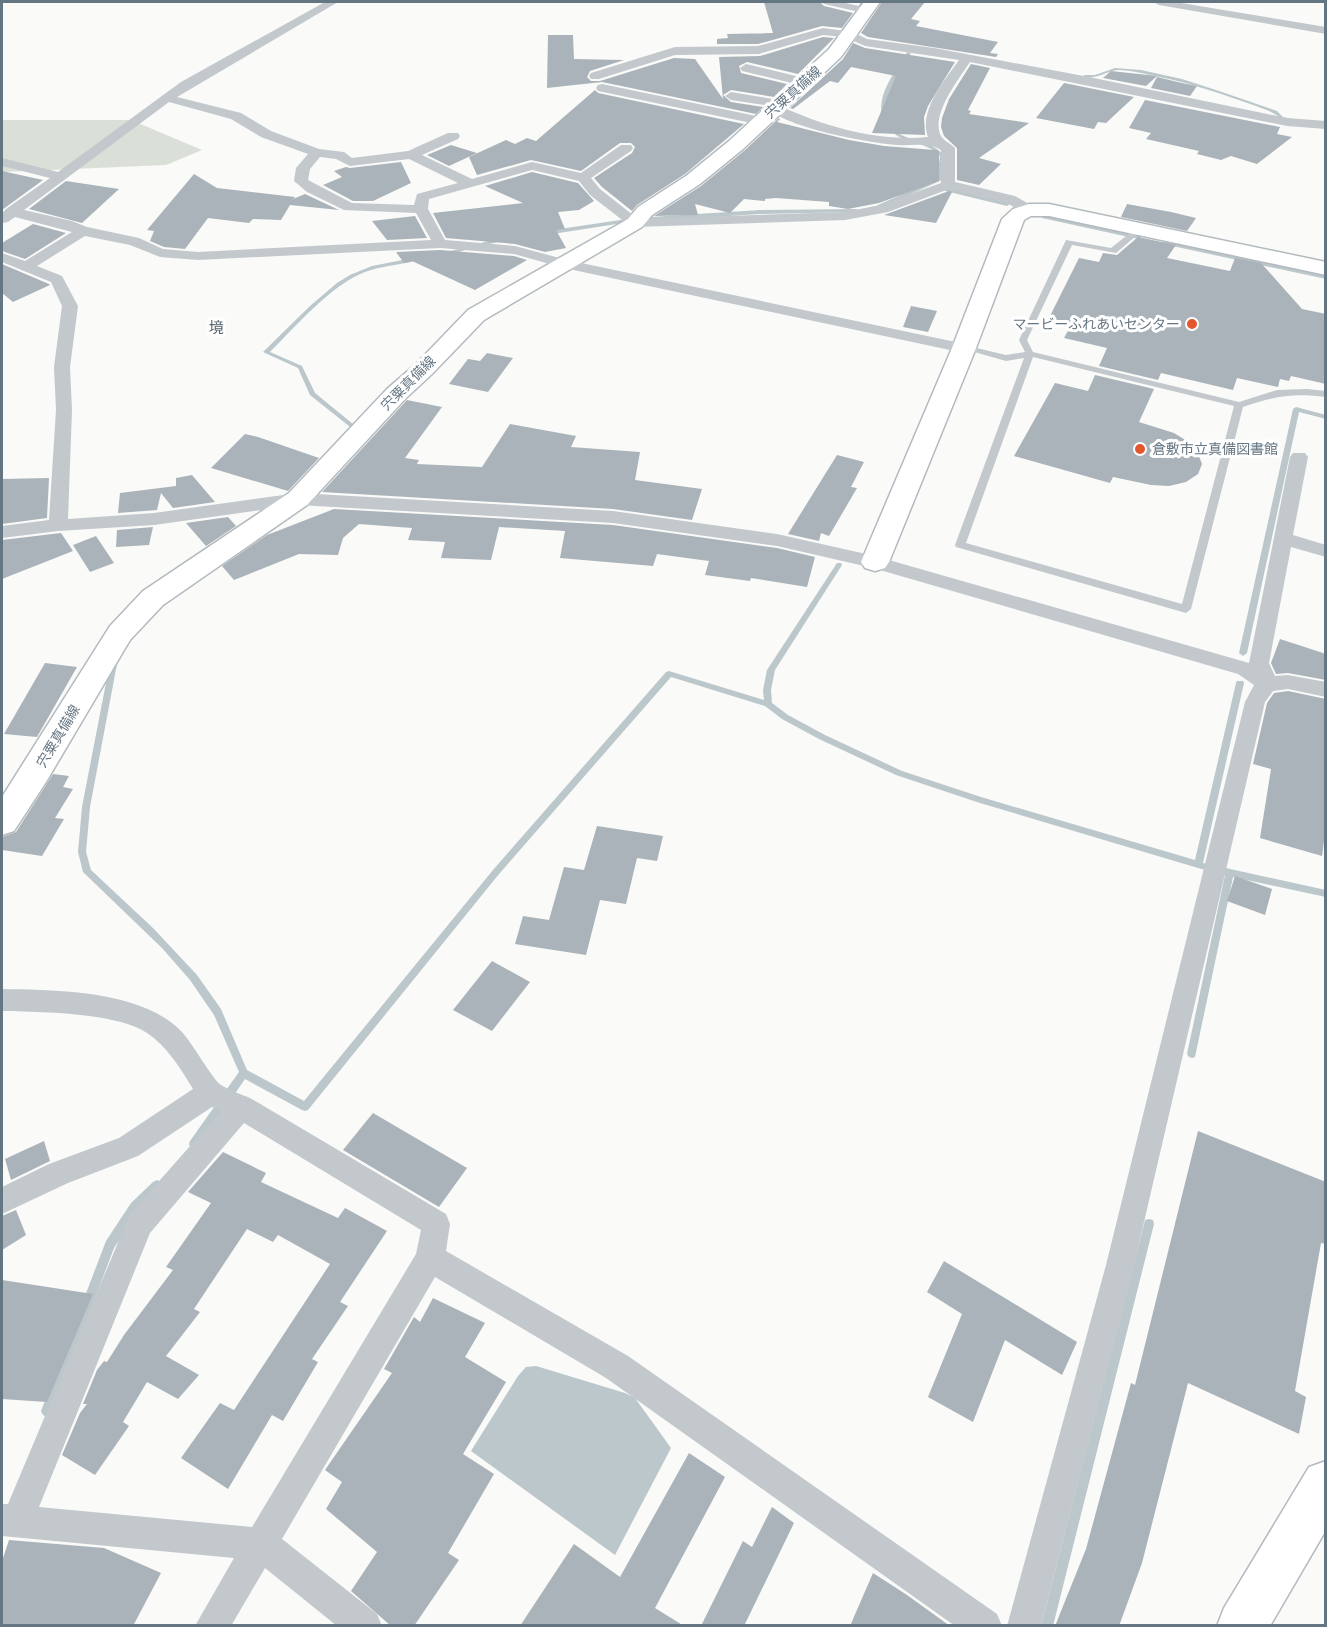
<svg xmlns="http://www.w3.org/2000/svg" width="1327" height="1627" font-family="Ubuntu,'Noto Sans JP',sans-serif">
<rect width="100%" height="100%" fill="#fafaf8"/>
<path fill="#dadfd7" d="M2,120h129l71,30 -36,15 -164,7z"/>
<path fill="#bbc7cb" d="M536,1366l89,27 10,5 36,50 -56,107 -144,-104 47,-75 8,-9z"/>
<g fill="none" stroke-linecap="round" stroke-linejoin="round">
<g fill="#bbc7cb" fill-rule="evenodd">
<path d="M861,2h4l-5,5h-2z"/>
<path d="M907,52l4,1c-13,24 -47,67 -5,84 16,6 25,5 38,18l-2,25 -62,28 -3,-2 1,-1 59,-26 3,-23c-13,-13 -24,-11 -39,-18 -6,-3 -10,-7 -14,-12 -17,-25 8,-53 20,-74z"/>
<path d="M1115,68l26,2 41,9 37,12 58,20 6,6 8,2 -2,1c-10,-1 -8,-3 -16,-7 -5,-3 -12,-5 -17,-7 -32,-11 -64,-23 -97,-29 -13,-3 -28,-7 -41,-7 -13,1 -22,11 -35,6l2,-1h10z"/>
<path d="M947,188l60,14 3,2 -3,2 -62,-15v-2z"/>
<path d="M856,209l2,1v2l-98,2 -110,7 -3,-2 3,-2 110,-7z"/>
<path d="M1044,215l94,20 3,2 -3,2 -96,-21v-2z"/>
<path d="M634,218l2,1v2l-90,14 -3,-2 3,-2z"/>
<path d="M500,238l2,1v2l-56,14 -3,-2z"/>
<path d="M1165,241l161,34v4l-163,-35v-2z"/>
<path d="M413,258l2,1v2c-16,4 -34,5 -50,11 -34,13 -69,54 -95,80l32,14 13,27 49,40 -1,1h-4l-49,-39 -12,-27 -35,-16 47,-46 27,-23 13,-8 22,-9z"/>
<path d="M1296,407l30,8v4l-27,-7 -52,241 -4,3 -4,-3 54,-244z"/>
<path d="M837,563h4l1,2 -67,105 -4,20 1,13 16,12 37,20 77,36 79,26 214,63 41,-177 1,-2h6l1,2 -41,180 123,27v7l-93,-20 -38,180 -3,1 -3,-1 -2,-3 38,-179 -27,-7 -218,-65 -84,-28 -77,-36 -37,-20 -17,-13 -94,-29 -172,197 -191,236 -3,1 -3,-1 -57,-31 -47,68 -4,2 -4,-2 -1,-3 1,-3 49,-69 -25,-57 -24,-35 -28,-32 -79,-76 -5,-20 4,-45 28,-145h6l1,2 -27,143 -4,45 5,18 62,58 44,47 24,34 26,61 57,31 189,-231 173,-198 3,-1 95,29 -1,-10 4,-20z"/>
<path d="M157,1180l4,2 1,3 -1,3 -22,23 -25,37 -63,167 -4,2 -4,-2 -2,-4 65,-170 25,-38 22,-21z"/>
<path d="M1149,1219l4,1 1,4 -101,402h-12l103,-402 1,-4z"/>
</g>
</g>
<g fill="#aab3b9">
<path d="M764,2h56l4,4 29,7 -11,15 -20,-2 -64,18h-41v-5l11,-1 -1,-4 46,-1z"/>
<path d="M882,2h43l-14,17 9,2 -4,5 82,16 -8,11 8,1 -2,3 -128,-20 -7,-4z"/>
<path d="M548,35h25l1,24 50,1 -34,11 -3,6 4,4h9l74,-23 21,1 28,40 -4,-42 41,-1 63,-19 11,1 -36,36 -51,-12 -8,4 2,7 46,11 -13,13 -43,-7 -8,5 8,7 32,5 -7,7 -154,-32 -55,6z"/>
<path d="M853,43l12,5 90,14 -27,44 -4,11 1,18 -53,-2 24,-57 -45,-9 -13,16 -8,-2 -37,28 -3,-1 53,-49z"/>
<path d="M971,64l19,4 -22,42 3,1 -2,3 60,9 -50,35 22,6 -22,21 -22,-5v-32l-13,-12 -3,-9 1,-9 7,-19z"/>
<path d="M1111,71l46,5 -11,10 -43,-8z"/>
<path d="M1157,77l25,6 15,3 -7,10 -39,-8z"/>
<path d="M1064,83l70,14 -28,26 -8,-1 -4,7 -58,-11z"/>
<path d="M595,90l3,3 146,31 -59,50 -48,31 -5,6 -30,-24 -8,-9 38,-25 3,-6 -4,-4h-11l-39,28 -50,-11 -54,15 -8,-18 37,-17 9,4 12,-6 9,3z"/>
<path d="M1145,100l135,27 -3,7 15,3 -35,27 -26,-8 -10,4 -24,-6 2,-3 -53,-12 5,-6 -22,-5z"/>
<path d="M779,118l1,1 -3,3 72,18 35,6 51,4 4,1v30l-60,22 -31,6 -19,-3v-4l-53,-4 -11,1v2l-21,-2 -14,14 -35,-9 3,11 -44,1 47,-30 43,-35z"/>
<path d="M451,145l26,8 -28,13 -22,-11z"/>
<path d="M401,162l10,21 -38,18h-20l-30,-16 19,-8 -8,-6 12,-4 4,1z"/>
<path d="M2,171l41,9 -41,30z"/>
<path d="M532,172l46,11 16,18 -15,9 -21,2 7,17 -9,1 10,18 -21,4 -30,-8 -69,-6 -13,-25 90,-10 -38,-17z"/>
<path d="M194,174l23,14 78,9 -2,2 12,-5 34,16 -49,-5 -9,15 -28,-1 -4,4 -41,-5 -23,31 -21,-2 -14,-6 4,-10 -7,-1z"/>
<path d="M66,181l53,8 -37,34 -53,-14z"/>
<path d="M949,191l3,1 -16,31 -52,-8z"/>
<path d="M1127,204l44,8 25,6 -9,13 -66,-14z"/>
<path d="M415,216l12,22 -40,2 -15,-19z"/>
<path d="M33,224l33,9 -41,26 -23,-8v-8z"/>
<path d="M1138,237l38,8 -9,13 63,13 5,-13 26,5 41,46 24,5v70l-35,-8 -2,5 -9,-2 -2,8 -41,-9 -4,12 -72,-17 -3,7 -59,-14 8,-18 -43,-10 6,-11 -23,-5 32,-64 20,4 4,-9 14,2z"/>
<path d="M440,250l74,6 13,4 -52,30 -63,-29 -8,2 -8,-11z"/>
<path d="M2,264l47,20 1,1 -37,17 -11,-9z"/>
<path d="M911,306l26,5 -9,21 -25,-5z"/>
<path d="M487,353l26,5 -25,34 -39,-8 19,-25 12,2z"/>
<path d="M1095,375l59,14 -15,33 35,11 21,13 7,18 -4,10 -12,8 -17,4 -18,-1 -38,-8 -3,6 -96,-27 41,-73 33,8z"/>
<path d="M407,400l35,7 -37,51 14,2 -2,4 65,3 28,-43 66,12 -5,11 69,5 -5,28 67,9 -10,31 -79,-11 -291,-17z"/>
<path d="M245,434l13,3 61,21 -31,33 -77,-23z"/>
<path d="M837,455l27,7 -13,25 6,1 -28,48 -8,-3 -2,8 -31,-7z"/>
<path d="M192,475l23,27 -42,6 -12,-15 -4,17 -39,3 2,-20 56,-7v-8z"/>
<path d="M49,478l-2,40 -45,6v-45z"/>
<path d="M334,509l279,16 164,23 38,9 -8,30 -56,-9 -1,3 -45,-6 4,-14 -52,-7 -4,12 -93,-8 5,-27 -66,-4 -8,33 -50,-2 4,-16 -37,-2 4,-12 -53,-4 -16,14 -5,17 -39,-1 -65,26 -12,-14 45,-31z"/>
<path d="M228,517l8,9 -30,20 -20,-23z"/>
<path d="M153,527l-4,18 -33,2 1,-17z"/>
<path d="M61,533l12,18 -71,28v-39z"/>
<path d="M96,536l18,27 -24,9 -17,-27z"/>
<path d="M1280,639l46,15v26l-38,-7 -12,1 -5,-11z"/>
<path d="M45,663l32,4 -40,70 -33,-3z"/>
<path d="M1288,691l38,8v128l-4,29 -62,-18 11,-69 -18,-5 14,-61 7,-10z"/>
<path d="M53,774l16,2 -6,11 10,2 -18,29 9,1 -22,37 -40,-6v-13l14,-5z"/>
<path d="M597,826l66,10 -6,25 -20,-3 -11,46 -26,-4 -14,55 -71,-11 8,-28 26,4 15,-53 20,3z"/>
<path d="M1235,876l37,13 -7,26 -38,-14z"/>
<path d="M492,961l38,21 -38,49 -39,-21z"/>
<path d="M373,1113l94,55 -28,39 -96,-57z"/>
<path d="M1198,1131l128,51v62l-5,-1 -26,148 11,6 -7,37 -111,-51 -46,180 -23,63h-64l31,-77 45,-166 4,2z"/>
<path d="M44,1141l6,20 -39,19 -6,-21z"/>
<path d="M223,1152l43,21 -5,9 77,36 7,-10 42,23 -47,71 8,4 -36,53 6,3 -35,59 -11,-6 -44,74 -47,-31 39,-55 14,7 96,-146 -52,-29 -5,7 -26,-13 -53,80 6,3 -34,44 33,19 -21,24 -31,-17 -24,40 6,4 -34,49 -33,-20 18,-42 7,-9h-4l14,-34 7,-9 3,1 17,-27 49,-65 -7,-3 45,-64 -23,-11z"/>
<path d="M16,1210l10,25 -24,15v-34z"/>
<path d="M944,1261l133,81 -15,33 -57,-35 -32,82 -45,-25 34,-83 -35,-22z"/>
<path d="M2,1280l91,14 -46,108 -45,-3z"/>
<path d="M433,1298l52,25 -20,34 41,25 -43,72 31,20 -46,79 11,7 -45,66h-23l-40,-35 26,-39 -51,-43 16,-27 -17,-12 67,-97 -8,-4 30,-52 6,5z"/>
<path d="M689,1453l36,24 -70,131 29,18h-164l54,-82 46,33z"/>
<path d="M772,1507l22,16 -50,103h-43l42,-85 9,6z"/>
<path d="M9,1540l95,8 57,25 -28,53h-131v-65z"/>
<path d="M873,1573l34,22 43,31h-100z"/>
</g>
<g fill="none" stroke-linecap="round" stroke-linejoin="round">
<g stroke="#b3babf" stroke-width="3">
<g id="secondary">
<path d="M864,2h16l-39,55 -98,92 -43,35 -48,31 -10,12 -158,93 -52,54 -27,25 -98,106 -144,100 -33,35 -84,142 -32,49 -12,4v-38l108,-171 33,-35 146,-98 98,-104 29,-25 52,-54 160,-91 10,-12 48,-31 43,-35 100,-92z"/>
<path d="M1029,204h20l277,58v13l-277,-59h-18l-7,4 -48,128 -87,214 -4,6 -10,3 -10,-3 -4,-6 91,-214 50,-129 11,-10z"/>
<path d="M1326,1461v69l-56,96h-53l7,-18 85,-141z"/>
</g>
</g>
<path fill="#c3c8cc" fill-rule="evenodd" d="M1136,228l7,2 -27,23 -44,-8 -45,95 6,12 206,50 38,-12 30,-1 19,2v6c-35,-4 -50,-1 -83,10l-52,202 -5,4 -230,-66 -1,-2 69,-187 -18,3 -46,-13 4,-3 42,10 19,-3 -6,-12 47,-100 45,8zM1033,357l201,49 -52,198 -216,-61z"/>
<g fill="#c3c8cc" fill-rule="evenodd">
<path d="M325,2h13l-161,95 64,16 30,18 48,18 25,3 8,6 56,-7 40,-18h10l2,3 -2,3 -36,16 50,24 60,-17 49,11 40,-28h10l2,3 -2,3 -40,27 9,11 38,30 207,-7 35,-7 61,-22v-33c-13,-8 -29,-4 -44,-5 -27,-2 -110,-17 -128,-36l2,-3 -40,-6 -6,-4 6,-4 53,9 2,3 -4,3c45,20 96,35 146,30 -10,-26 17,-57 31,-77l-94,-14 -21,-9 -21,-2 -64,19 -84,1 -76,24h-8l-2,-3 2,-3 84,-26 83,-1 65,-18 30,4 14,7 67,9 155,29 198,41 39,3v8l-39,-3 -317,-64c-11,17 -40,53 -29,74 3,5 9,7 14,12v34l60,14 19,11 2,3 -2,3h-10l-19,-11 -56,-13 -61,23 -43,8 -210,7 -5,-1 -40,-31 -11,-14 -47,-11 -103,29 -1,10 17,31 70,6 52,14 403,85 2,3 -8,5 -400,-85 -50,-14 -74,-6 -242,12 -38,-3 -30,-12 -45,-9 -48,30 25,10 16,30 -8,61 2,43 -4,109 86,-6 144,-20 315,18 164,23 98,22 374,107 41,-206 3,-4h12l3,4 -15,78 33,10v12l-35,-10 -22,116 6,13 13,-1 38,7v15l-38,-8 -15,2 -8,11 -131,563 -93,361h-34l99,-361 139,-563 9,-17 -16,-11 -365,-106 -96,-22 -164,-23 -315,-18 -144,20 -96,6 -56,7v-12l47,-6 7,-110 -2,-43 8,-61 -11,-24 -49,-20v-9l23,8 47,-29 -57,-15 -7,5 -6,1v-10l4,-4 44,-31 -48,-12v-8l56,14 123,-90zM169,102l62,17 30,18 47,17 -12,14 -2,13 13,11 37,18 72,3 15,27 -233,12 -35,-3 -24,-11 -52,-11 -15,-6 -48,-11zM320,157l16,2 14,7 59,-7 49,24 -41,11 -3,11 -62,-2 -44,-23 2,-11z"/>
<path d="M822,2h19l27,6 2,2 -6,3 -40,-9z"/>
<path d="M1153,2h22l151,25v7l-167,-29z"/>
<path d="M746,64l62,15 2,3 -6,4 -62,-15 -2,-3z"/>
<path d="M602,84l159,33 6,4 -6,4 -163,-34 -2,-3 2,-3z"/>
<path d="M2,989c53,1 139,1 179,42 11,11 31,48 40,54 9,6 20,9 29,13l196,116 4,10 -4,27 182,105 369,258 5,12h-47l-349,-248 -171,-101 -153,262 95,75 5,12h-45l-72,-58 -34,58h-36l39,-68 -232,-22v-32h6l122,-290 91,-103 -9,-4 -74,49 -70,27 -66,31v-27l47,-23 70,-26 74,-49c-12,-20 -26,-43 -46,-56 -32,-21 -107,-21 -145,-22zM244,1123l177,107 -5,24 -164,273 -213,-20 111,-274z"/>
</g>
<use href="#secondary" fill="#fff" fill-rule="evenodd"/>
</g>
<g fill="#e4572e" stroke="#fff" stroke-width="2">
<circle cx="1192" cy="324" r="6"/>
<circle cx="1140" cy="449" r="6"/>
</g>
<g text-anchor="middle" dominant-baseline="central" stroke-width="6" stroke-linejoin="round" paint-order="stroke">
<g font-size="14" fill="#657683" stroke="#fff">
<text transform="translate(793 92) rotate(-42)">宍粟真備線</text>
<text transform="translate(408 383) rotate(-45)">宍粟真備線</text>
<text transform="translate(58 736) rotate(-59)">宍粟真備線</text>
</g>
<g font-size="14" fill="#657683" stroke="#fff" text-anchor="end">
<text x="1180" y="324">マービーふれあいセンター</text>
<text x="1152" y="449" text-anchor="start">倉敷市立真備図書館</text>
</g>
<g font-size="15" fill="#57646e" stroke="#fff">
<text x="216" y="327">境</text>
</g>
</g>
<rect width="1327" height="1627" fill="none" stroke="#657683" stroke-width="6"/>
</svg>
